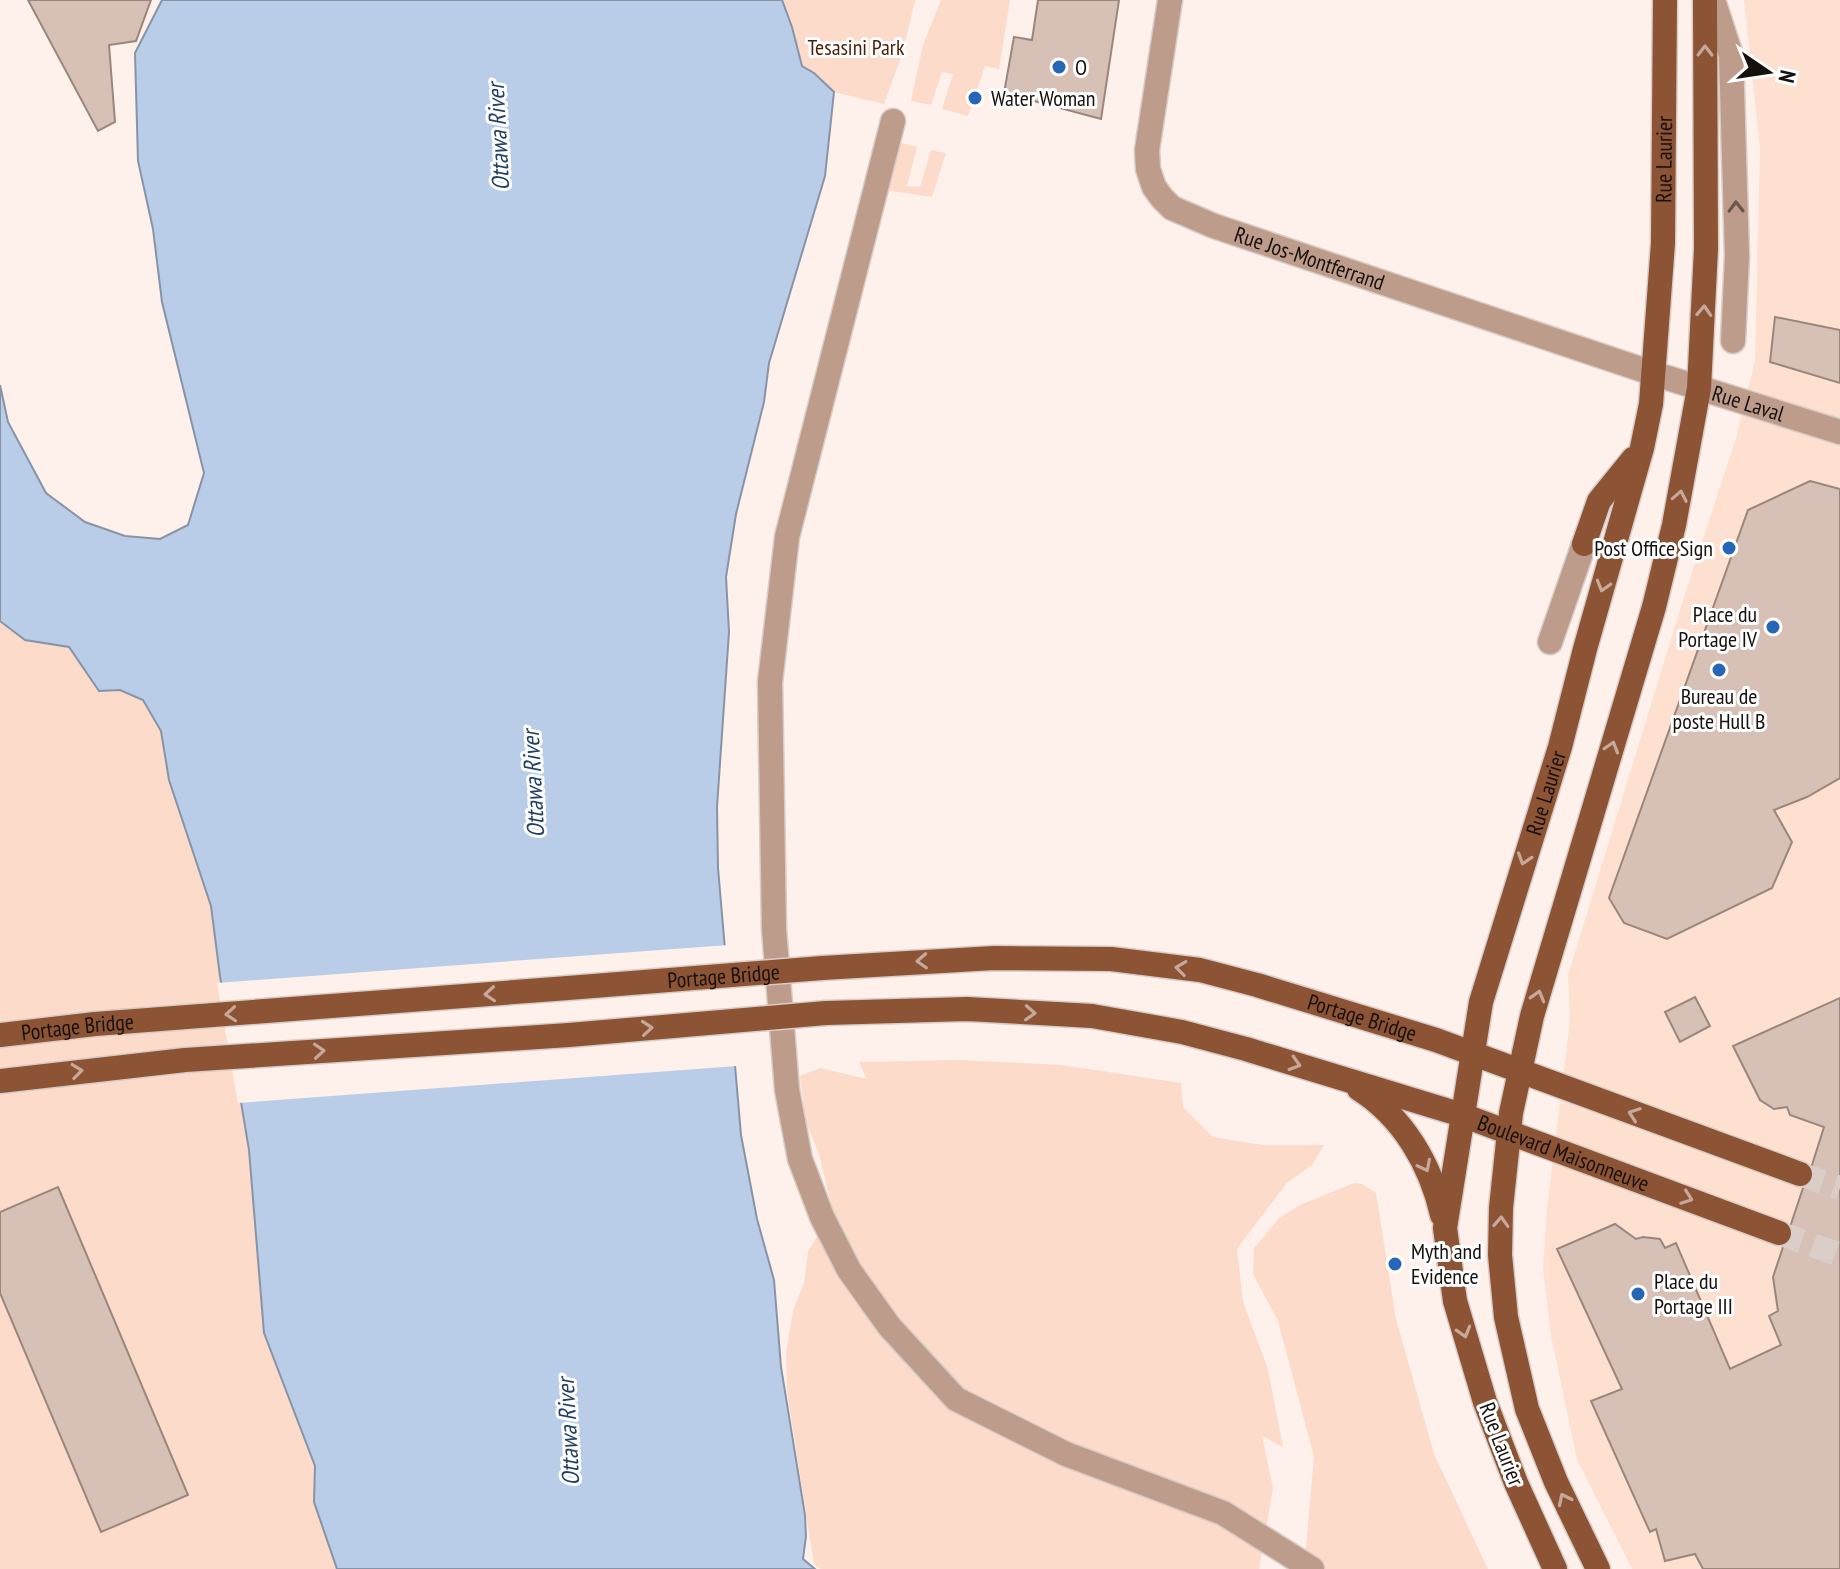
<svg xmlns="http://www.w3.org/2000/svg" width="1840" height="1569" font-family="'PT Sans Narrow',sans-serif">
<rect width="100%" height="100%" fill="#fef0ea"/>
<path fill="#fee0d1" d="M1744,0h96v1569h-208l-55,-109 -26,-124 -8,-66 4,-62 23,-187 -2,-46 115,-375 53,-162 19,-77 5,-212z"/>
<g fill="#fcdbcb">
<path d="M782,0h133l-12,52 -19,52 -50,-12 -20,-19 -12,-6 -10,-40z"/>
<path d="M941,0h69l-11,69 -14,-3 -17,50 -26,-7 11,-35 -11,-2 -11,33 -20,-4 12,-56z"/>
<path d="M897,142l20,5 -10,39 13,1 11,-37 15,3 -14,44 -48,-7z"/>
<path d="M0,621l25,19 44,7 30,44 21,-1 23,10 18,31 8,49 42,126 38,244 15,183 51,133 -1,36 23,67h-337z"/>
<path d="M959,1060l103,5 119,18 2,24 30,30 49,8h62l-12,20 -26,19 -49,65 6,53 25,67 15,78 -21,-11 11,52 -14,81h-438l-7,-5 -27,-172 -1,-39 7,-42 11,-28 4,-32 25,-39 -14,-58 -13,-32 -6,-46 20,-8 47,11 -8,-17z"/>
<path d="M1354,1183l8,1 14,9 20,126 38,135 54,115h-184l10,-112 -36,-136 -25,-47 1,-26 25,-30 21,-13z"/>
</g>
<path fill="#b9cde8" stroke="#8894a6" stroke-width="2" d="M162,0h620l10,27 10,39 12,7 20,19 -9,84 -56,187 -5,39 -28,112 -10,63 3,55 -12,175 1,61 23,267 16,84 17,61 7,87 24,148 1,21 -3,23 12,10h-478l-23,-67 1,-36 -51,-133 -15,-183 -29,-174 -9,-70 -42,-126 -8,-49 -18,-31 -23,-10 -21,1 -30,-44 -44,-7 -25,-19v-236l8,37 38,71 39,29 40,14 35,3 28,-14 16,-52 -42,-171 -9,-73 -15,-68 -3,-108z"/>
<path fill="#fef0ea" d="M728,945l9,121 -499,37 -21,-120z"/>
<g fill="#d7c1b7" stroke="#9b867c" stroke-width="2">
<path d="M28,0h123l-15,41 -27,4 6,77 -17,9z"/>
<path d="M1038,0h81l-18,119 -97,-26 10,-56 18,3z"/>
<path d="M1775,317l65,13v53l-70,-21z"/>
<path d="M1810,481l30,8v289l-33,19 -33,13 18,32 -20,46 -105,51 -43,-16 -15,-25 139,-388z"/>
<path d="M1695,997l15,29 -30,16 -15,-30z"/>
<path d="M1840,998v571h-137l-8,-15 -30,7 -9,-32 -6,3 -59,-131 31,-12 -65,-140 58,-25 21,15 7,-2 17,2 5,9 11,-5 54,126 51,-24 -12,-29 9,-5 -5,-34 10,-30 10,-10 -2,-13 12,-36 11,-10 -2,-13 12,-38 -34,-12 -3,-8 -13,2 -14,-9 -27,-54z"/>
<path d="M58,1187l130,308 -87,37 -101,-239v-81z"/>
</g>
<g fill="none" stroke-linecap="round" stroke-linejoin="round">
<g stroke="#dbcec9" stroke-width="24" stroke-dasharray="24 12" stroke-linecap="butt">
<path d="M1800,1174l40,14"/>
<path d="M1779,1233l61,22"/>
</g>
<g stroke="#d9ccc6" stroke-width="27">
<g id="minor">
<path id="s1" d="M1170,0l-23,150 1,19 6,18 8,11 10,10 42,18 441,148 185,58"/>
<path d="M1713,0l18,55 6,201 -4,85"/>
<path d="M893,121l-106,416 -17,145 4,247 13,161 13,69 22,58 27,53 40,56 67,73 110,55 157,59 89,56"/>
<path d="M1550,642l34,-98"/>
</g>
</g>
<g stroke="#d9ccc6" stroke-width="27">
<g id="major">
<path d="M1584,544l15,-43 34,-42"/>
<path id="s2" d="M822,968l172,-10 117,1 89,11 57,15 179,55 364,134"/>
<path id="s3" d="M826,1013l141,-4 125,7 90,16 64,17 216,66 317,118"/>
<path id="s4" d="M0,1035l95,-11 473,-36"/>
<path d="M0,1081l185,-21 384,-25"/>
<path d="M1359,1089c44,28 72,76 83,126"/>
<path id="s5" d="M1555,1569l-39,-86 -31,-81 -30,-101 -10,-73 36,-226 79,-255 25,-98 57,-201 9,-44 12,-161 2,-243"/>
<path d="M1598,1569l-42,-87 -29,-73 -21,-92 -6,-62 1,-47 10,-95 21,-97 122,-409 20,-82 25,-137 7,-139 -1,-249"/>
</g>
</g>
<use href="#minor" stroke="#be9c8c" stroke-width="24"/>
<use href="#major" stroke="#8c5335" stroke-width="24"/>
<g stroke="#d9ccc6" stroke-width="27" stroke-linecap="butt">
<g id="major-bridge">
<path id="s6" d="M568,988l254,-20"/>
<path d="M569,1035l257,-22"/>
</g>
</g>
<use href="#major-bridge" stroke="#8c5335" stroke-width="24"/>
</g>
<defs><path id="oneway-chevron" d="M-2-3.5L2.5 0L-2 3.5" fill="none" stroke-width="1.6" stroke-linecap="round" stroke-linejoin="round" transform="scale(2)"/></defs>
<g stroke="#c6a99a">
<use href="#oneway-chevron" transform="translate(1705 51) rotate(-90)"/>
<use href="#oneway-chevron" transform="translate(1704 311) rotate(-87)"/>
<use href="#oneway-chevron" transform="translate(1680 496) rotate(-79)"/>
<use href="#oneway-chevron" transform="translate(1603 586) rotate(106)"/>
<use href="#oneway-chevron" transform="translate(1612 747) rotate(-73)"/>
<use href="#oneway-chevron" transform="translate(1524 859) rotate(108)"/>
<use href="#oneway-chevron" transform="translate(922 961) rotate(177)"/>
<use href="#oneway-chevron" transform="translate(1181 968) rotate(-173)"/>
<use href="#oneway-chevron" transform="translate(490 994) rotate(176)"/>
<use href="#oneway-chevron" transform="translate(1538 996) rotate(-74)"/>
<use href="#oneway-chevron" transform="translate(1030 1013) rotate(3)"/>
<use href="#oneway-chevron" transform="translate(231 1014) rotate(176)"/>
<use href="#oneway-chevron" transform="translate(647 1028) rotate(-5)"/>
<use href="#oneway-chevron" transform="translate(319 1051) rotate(-4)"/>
<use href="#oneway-chevron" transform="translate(1295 1064) rotate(17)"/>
<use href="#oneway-chevron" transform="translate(77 1071) rotate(-7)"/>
<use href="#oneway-chevron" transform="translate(1634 1114) rotate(-160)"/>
<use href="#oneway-chevron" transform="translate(1425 1166) rotate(63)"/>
<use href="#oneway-chevron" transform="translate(1687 1198) rotate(20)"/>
<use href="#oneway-chevron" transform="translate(1501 1222) rotate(-87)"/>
<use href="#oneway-chevron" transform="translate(1464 1332) rotate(74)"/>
<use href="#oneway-chevron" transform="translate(1564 1499) rotate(-116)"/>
</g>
<use stroke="#6a564c" href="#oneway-chevron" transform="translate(1736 207) rotate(-91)"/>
<g fill="#2566b7" stroke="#fff" stroke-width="3">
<circle cx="1059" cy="67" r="8"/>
<circle cx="975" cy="98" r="8"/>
<circle cx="1729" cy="548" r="8"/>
<circle cx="1773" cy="627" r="8"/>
<circle cx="1719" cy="670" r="8"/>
<circle cx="1395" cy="1264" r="8"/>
<circle cx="1638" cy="1294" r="8"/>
</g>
<g text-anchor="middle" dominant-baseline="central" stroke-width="6" stroke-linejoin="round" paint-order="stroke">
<g font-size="22" fill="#4a1f05" stroke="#fff">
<text x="856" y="47">Tesasini Park</text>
</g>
<g font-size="22" fill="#17100c" stroke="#fff" text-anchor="start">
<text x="1075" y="67">O</text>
<text x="991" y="98">Water Woman</text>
<text x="1713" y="548" text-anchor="end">Post Office Sign</text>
<text x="1757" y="614" text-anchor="end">Place du<tspan x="1757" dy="25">Portage IV</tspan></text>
<text x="1719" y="696" text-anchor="middle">Bureau de<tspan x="1719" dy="25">poste Hull B</tspan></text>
<text x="1411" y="1251">Myth and<tspan x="1411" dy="25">Evidence</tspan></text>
<text x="1654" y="1281">Place du<tspan x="1654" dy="25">Portage III</tspan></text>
</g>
<g font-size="22" fill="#17100c" stroke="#fff">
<text stroke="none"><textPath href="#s5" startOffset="1456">Rue Laurier</textPath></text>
<text stroke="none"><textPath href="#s1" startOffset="364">Rue Jos-Montferrand</textPath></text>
<text stroke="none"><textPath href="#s1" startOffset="826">Rue Laval</textPath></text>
<text stroke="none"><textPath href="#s5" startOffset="808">Rue Laurier</textPath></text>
<text stroke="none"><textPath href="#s6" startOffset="156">Portage Bridge</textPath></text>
<text stroke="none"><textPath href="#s2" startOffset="548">Portage Bridge</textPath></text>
<text stroke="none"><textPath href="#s4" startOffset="78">Portage Bridge</textPath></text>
<text stroke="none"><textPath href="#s3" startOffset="758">Boulevard Maisonneuve</textPath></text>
<text transform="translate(1502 1444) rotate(69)">Rue Laurier</text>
</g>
<g font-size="24" font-style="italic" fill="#234066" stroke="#fff">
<text transform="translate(498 137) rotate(-93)">Ottawa River</text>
<text transform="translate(533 784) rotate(-93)">Ottawa River</text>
<text transform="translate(568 1432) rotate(-93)">Ottawa River</text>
</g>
</g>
<g transform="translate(1768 72) rotate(103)" stroke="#ffffff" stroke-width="6" paint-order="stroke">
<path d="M0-6L14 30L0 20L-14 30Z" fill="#17100c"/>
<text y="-12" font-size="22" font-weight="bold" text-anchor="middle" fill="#17100c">N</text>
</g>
</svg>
